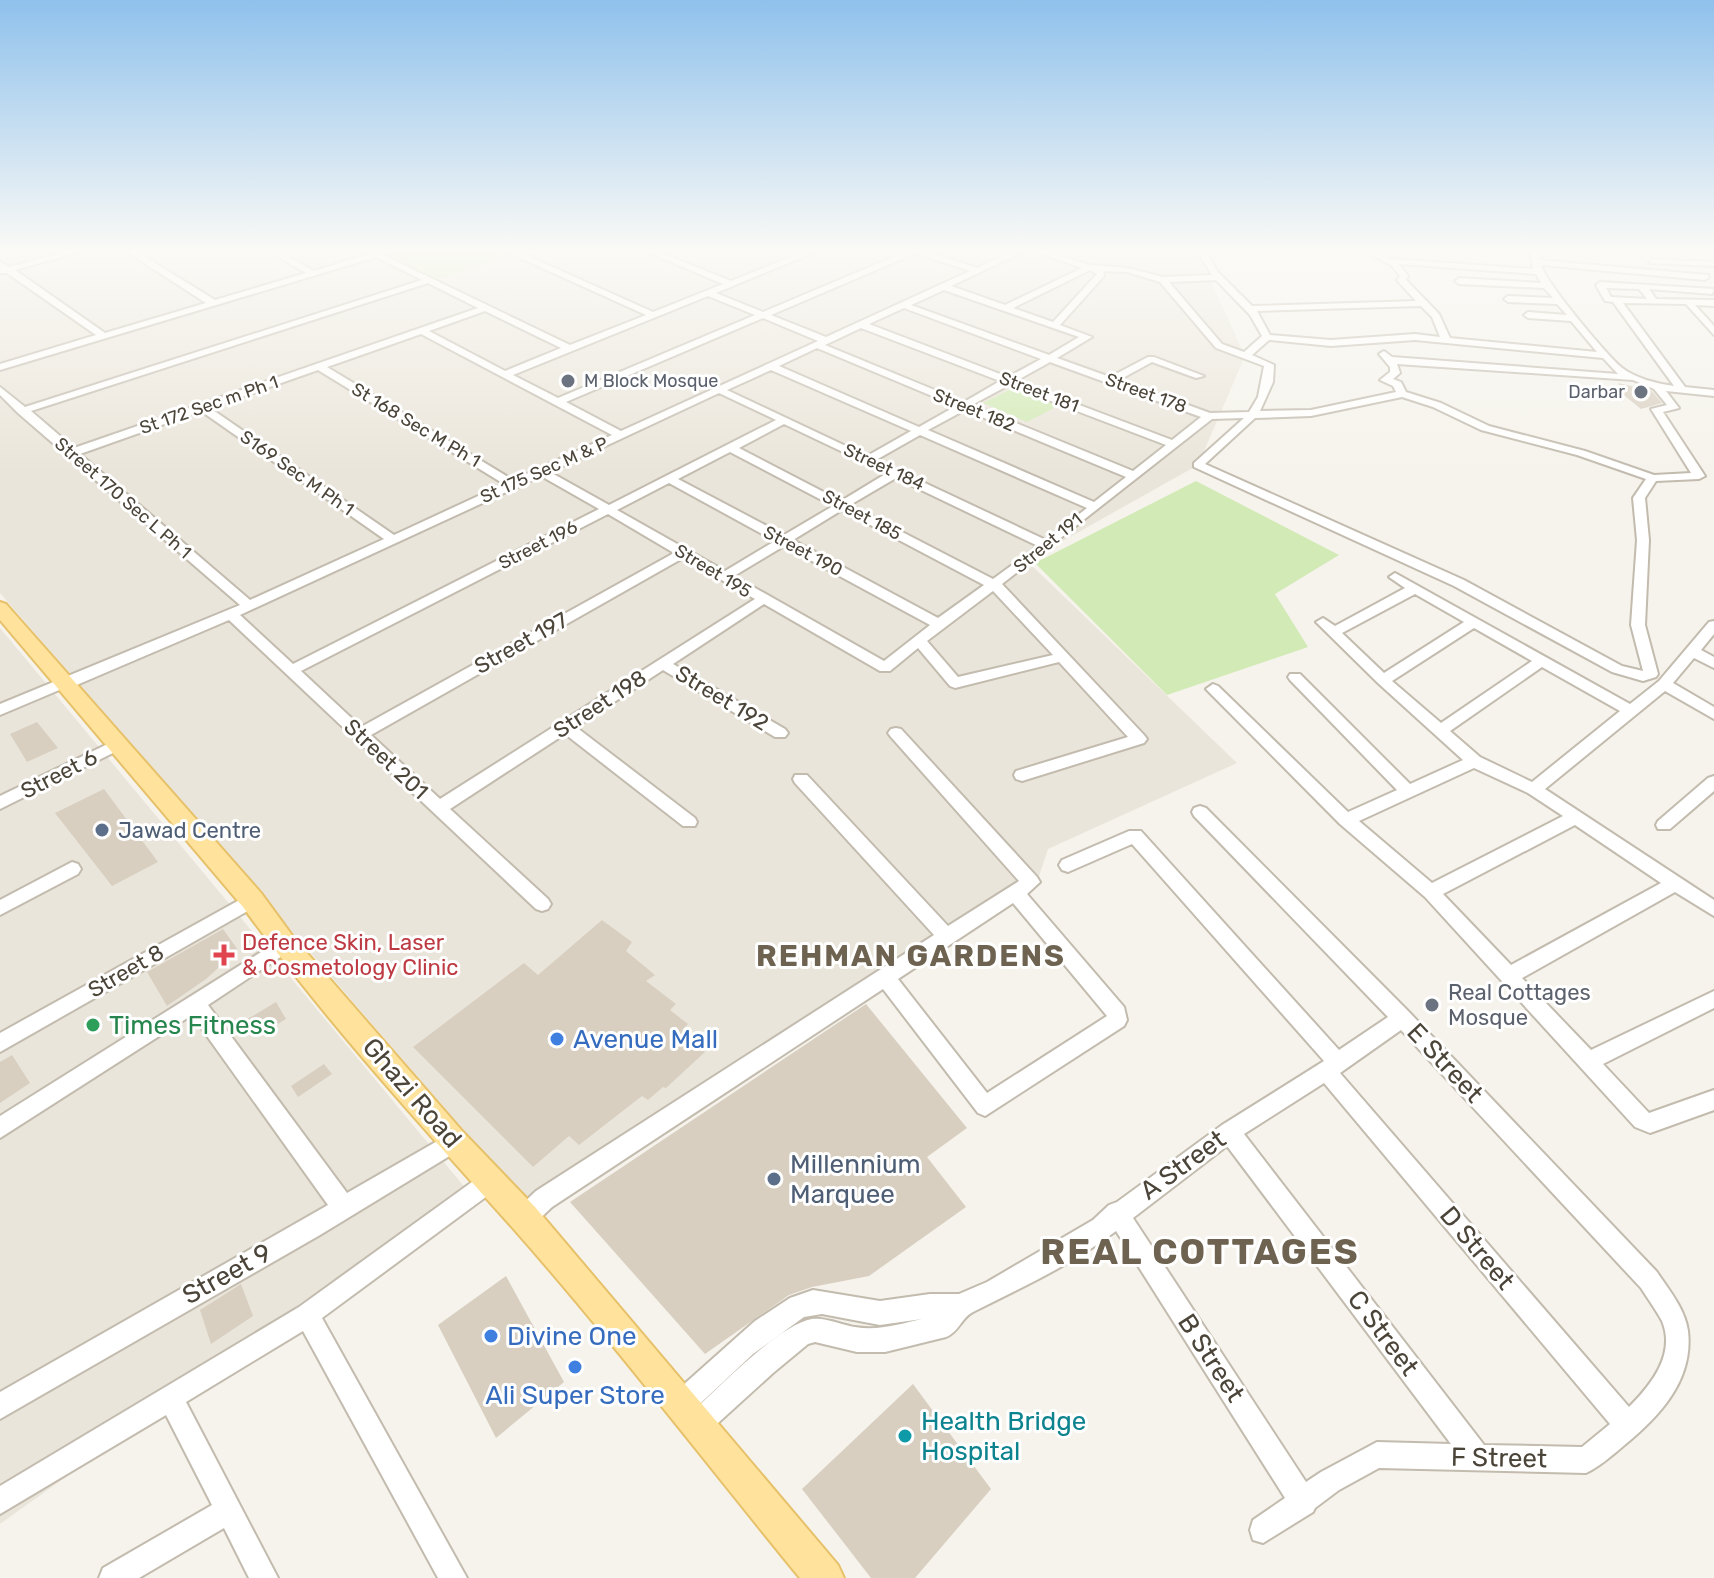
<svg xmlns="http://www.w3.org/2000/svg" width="1714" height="1578" font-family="Rubik,sans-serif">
<rect width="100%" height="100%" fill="#f6f3ec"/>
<g fill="#eae5da">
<path d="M0,252h1197l48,104 -47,109 -171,96 210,202 -189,86 -9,27 -503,338 -536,-621z"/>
<path d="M0,628l467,562 -467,334z"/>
</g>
<g fill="#d2eab5">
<path d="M396,252h102l9,4 -71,24 -51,-24z"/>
<path d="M1015,387l43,19 -31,16 -44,-19z"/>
<path d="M1196,481l143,74 -64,39 33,53 -141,48 -132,-132z"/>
</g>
<g fill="#d8cfc1">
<path d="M1618,383l34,8 10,12 -21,6 -16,-13z"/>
<path d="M37,722l21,26 -31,14 -17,-28z"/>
<path d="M104,789l54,73 -46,24 -57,-73z"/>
<path d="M602,920l30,22 -6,9 29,24 -9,6 30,23 -6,6 18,14 -6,6 23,22 -39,36 -3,-1 -15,13 -6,-4 -63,49 -10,-9 -36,31 -120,-120 111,-84 14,12z"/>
<path d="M223,929l15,21 -32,29 -39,27 -20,-34z"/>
<path d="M276,1002l10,17 -30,18 -10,-17z"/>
<path d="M866,1004l101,124 -40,29 39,50 -97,69 -57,11 -23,8 -84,59 -135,-152z"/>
<path d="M12,1055l18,28 -30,20v-41z"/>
<path d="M324,1064l8,10 -34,23 -7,-11z"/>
<path d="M506,1276l58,106 -68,56 -58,-113z"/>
<path d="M241,1284l12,32 -42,28 -11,-34z"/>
<path d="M913,1384l78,105 -76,89h-44l-69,-89z"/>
</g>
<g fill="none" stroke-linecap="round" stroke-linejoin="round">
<g stroke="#c2bbae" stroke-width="4">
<g id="minor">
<path d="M64,252h15l-64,18 90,63 101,-30 -79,-51h10l78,48 91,-27 -36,-21h11l33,19 61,-19h14l-6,3 187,90 76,-30 -139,-63h12l134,60 70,-28 -76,-32h12l72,29 72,-29h12l-99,41 47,19 142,-60h24l48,16 34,-16h12l-72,34 54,19 77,-37 -46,-16h14l39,13 38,3 36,9 49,-2 -14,-23h8l11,19 35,35 164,-5 -19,-21 3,-4 -9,-11 -26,-13h12l14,7 142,10 -3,-17h8l2,8 168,15 1,2 -4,3 -164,-15c4,17 65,89 80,102 13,11 37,17 53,19l-61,-84 -8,-1 -9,-16 4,-3 114,7 -2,5 -63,-5 7,10 58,1v6l-19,-1 19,21v9l-28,-31 -63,-1 62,84 29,3v6l-48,-5 13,17 -16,4 42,64 -6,3 -43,2 -11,17 4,42 -4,85 13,49 -2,3 -13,4 -31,-9 -158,-86 -260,-119v-4l50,-45 -32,1 -210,165 142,151 3,4 -3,4 -122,38 -6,-2 -2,-4 2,-4 112,-34 -69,-75 -104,26 -5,-2 -32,-38 -28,23h-10l-116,-67 -91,60 112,65 3,4 -3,4h-10l-112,-67 -87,57 119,91 2,4 -2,4h-12l-118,-92 -115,75 98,90 3,5 -3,5 -6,2 -6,-2 -307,-289 -157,67 -8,1 -64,27v-11l240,-99 -222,-192 -18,-18v-8l25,20 397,-127 -46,-23 -376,113v-6l96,-29 -89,-62h-7v-11l9,5zM916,253l54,18 -144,66 -55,-22zM1399,264l137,10 5,9 -82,-5 -4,3 4,3 85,4 9,10 -45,-2 -4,3 4,3 49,2 10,11 -39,-3 -4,3 4,3 43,3 26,31 -147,-14 -11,-24 -33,-34 2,-4zM1090,270l7,4 -44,48 -40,-14zM1103,271l24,1 33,10 56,66 48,18 -6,31 -9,15 -39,1 -91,-33 33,-18 44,16 8,-2 -50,-19h-6l-38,20 -53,-19 35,-21 -32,-12 44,-49zM1216,280l34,35 12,21 -18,16 -22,-8 -53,-62zM428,283l50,25 -404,140 -43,-37zM1606,288l33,1 8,10 -36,-2zM944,290l135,47 -30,18 -138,-50zM708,296l47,19 -197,83 -45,-23zM1421,306l11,11 8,20 -25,-3 -84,6 -61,-5 -13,-24zM904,308l137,51 -33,18 -139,-53zM485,311l76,37 -56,23 -76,-40zM763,318l55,23 -197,90 -55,-29zM861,328l139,53 -36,21 -139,-57zM421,334l191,101 -99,45 -186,-113zM1269,340l62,6 84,-6 188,18 15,16 -226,-17 -8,-6 -5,3 11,13v5l-10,8 13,6 3,6 -85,18 -51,1 13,-29 1,-17 -22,-10zM817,348l139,58 -37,21 -140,-61zM1050,362l151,55 -29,23 -156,-59zM1397,364l236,16 21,9 13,16 -16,4 40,64 -37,2 -69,-24 -96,-25 -48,-23 -35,-11 -5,-10 -8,-3 7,-6zM318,370l186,114 -110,51 -184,-127zM771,370l140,61 -44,25 -140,-66zM1009,385l157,60 -33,26 -161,-66zM719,393l57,27 -167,85 -59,-33zM1402,397l31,10 48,23 96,25 69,24 -13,19 4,42 -6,85 12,46 -21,-5 -158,-86 -259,-116 50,-46 56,-2zM965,410l161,67 -32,25 -166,-72zM201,411l183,128 -134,61 -170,-146zM784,424l103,49 -46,28 -102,-53zM920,435l167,73 -41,32 -170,-80zM730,452l103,54 -49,29 -106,-56zM541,476l58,33 -306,155 -53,-49zM896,478l142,68 -45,33 -143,-74zM669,483l106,58 -50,30 -108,-61zM842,510l142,75 -46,33 -145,-78zM608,514l66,39 -313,174 -60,-56zM784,546l146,79 -46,36 -150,-85zM683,558l72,41 -315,200 -69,-64zM993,591l60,64 -95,22 -31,-36z"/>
<path d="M1652,259l62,3v4l-65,-3z"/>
<path d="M1395,573l235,131 29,-23 50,-59 5,-1v13l-13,16 13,7v11l-20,-10 -21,25 41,24v12l-49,-28 -120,98 169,111v16l-39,-24 -153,86 69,72 123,-59v17l-111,56 46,49 65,-23v20l-64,23 -15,-6 -210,-230 -85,-73 -134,-135 7,-5 5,2 130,126 49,-22 -107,-110 -2,-3 2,-3h10l110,110 53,-24 -85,-77 -62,-61 7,-4 12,8 70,-38 -16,-11zM1415,594l49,28 -80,51 -42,-40zM1474,628l58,33 -91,62 -49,-42zM1542,667l78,44 -88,71 -52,-25 -30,-26zM1474,768l54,25 35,23 -131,67 -73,-62zM1575,825l86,58 -150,82 -68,-71z"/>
<path d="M896,728l5,1 136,148 3,5 -13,12 97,113 3,13 -3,6 -139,90 -7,-3 -95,-124 -331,218 -20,19 -8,3 -8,-3 -3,-8 3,-8 20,-19 398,-256 -139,-152 -2,-4 2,-4h12l141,151 71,-45 -128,-144 -3,-4 3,-4zM1013,903l94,113 -120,77 -89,-114z"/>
<path d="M118,739l5,1 3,4 -3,4 -123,61v-13z"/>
<path d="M1714,776v15l-44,38h-12l-2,-4 2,-4 50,-43z"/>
<path d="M1200,806l6,2 203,204 248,260c12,18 28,37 31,59 6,51 -31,88 -67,117 -11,9 -22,19 -35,25l-207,-5 -40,22 -24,18 -2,4 -50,31 -10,-3 -3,-10 3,-10 32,-22 -169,-267c-43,33 -95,57 -143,81 -12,6 -14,20 -27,25l-61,15h-28l-42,-10 -7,2 -35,29 -65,59 -9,4 -9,-4 -4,-9 4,-9c28,-25 88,-89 122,-95 13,-2 30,6 43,8 23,4 45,-3 67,-8l-42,6 -58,-11 -18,3 -51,37 -63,59 -9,4 -9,-4 -4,-9 4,-9 83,-74 35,-23 23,-8 67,11 50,-7h29l28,-12 106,-62 16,-15 8,-3 105,-77 102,-64 -192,-217 -64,28 -6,-2 -3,-5 3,-5 67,-29h12l198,219 49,-33 -194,-201 -2,-4 2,-4zM1401,1030l240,258c7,11 15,22 21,33 14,33 -11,64 -33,86l-289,-334zM1324,1083l286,341 -28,23 -98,-2 -240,-311zM1227,1146l224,298 -74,-2 -56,30 -15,10 -173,-264z"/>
<path d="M72,862l6,2 3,5 -3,5 -78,41v-15z"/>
<path d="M252,893l6,2 3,5 -3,5 -258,147v-19z"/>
<path d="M285,937l6,3 3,5 -3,5 -83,55 139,188 106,-61 8,3 3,7 -3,7 -141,86 -320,184v-27l328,-187 -136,-190 -192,123v-22z"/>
<path d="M490,1169l8,3 3,8 -3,8 -176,130 145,260h-29l-135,-247 -117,71 92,176h-29l-25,-50 -85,50h-40l4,-10 109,-63 -46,-90 -166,99v-28l299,-179z"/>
</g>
</g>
<g stroke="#e6c16a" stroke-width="4">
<path id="major" d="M0,602l6,2 255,289 33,45 169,194 72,75 303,358 6,13h-44c-96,-117 -188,-238 -288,-351 -93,-104 -187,-207 -269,-320l-243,-287z"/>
</g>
<use href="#minor" fill="#fff" fill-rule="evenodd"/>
<use href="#major" fill="#ffe39c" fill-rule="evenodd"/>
</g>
<linearGradient id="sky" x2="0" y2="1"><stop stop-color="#8fc1ec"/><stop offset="0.53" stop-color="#fbfaf6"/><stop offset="1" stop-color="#fbfaf6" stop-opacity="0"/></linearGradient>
<rect width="1714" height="473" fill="url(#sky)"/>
<g fill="#6b7280" stroke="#fff" stroke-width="3">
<circle cx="568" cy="381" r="8"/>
<circle cx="1641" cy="392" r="8"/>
<circle cx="1432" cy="1005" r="8"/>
</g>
<g fill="#5c6f8a" stroke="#fff" stroke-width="3">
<circle cx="102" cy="830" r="8"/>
<circle cx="774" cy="1179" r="8"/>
</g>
<path fill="#e0444e" stroke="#fff" stroke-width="3" d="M220 943h8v8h8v8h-8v8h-8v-8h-8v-8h8z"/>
<circle fill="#2e9e5b" stroke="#fff" stroke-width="3" cx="93" cy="1025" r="8"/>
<g fill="#3f7fe0" stroke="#fff" stroke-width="3">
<circle cx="557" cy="1039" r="8"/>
<circle cx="491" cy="1336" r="8"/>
<circle cx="575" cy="1367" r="8"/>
</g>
<circle fill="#0f9aa8" stroke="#fff" stroke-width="3" cx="905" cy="1436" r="8"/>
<g text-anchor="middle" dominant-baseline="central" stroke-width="6" stroke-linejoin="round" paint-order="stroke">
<g font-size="18" fill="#5b616d" stroke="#fff" text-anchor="start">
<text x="584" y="381">M Block Mosque</text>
<text x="1625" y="392" text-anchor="end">Darbar</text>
</g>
<g font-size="18" fill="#4b4439" stroke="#fff">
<text transform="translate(1039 392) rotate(21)">Street 181</text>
<text transform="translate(1146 393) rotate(20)">Street 178</text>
<text transform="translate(209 405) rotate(-19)">St 172 Sec m Ph 1</text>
<text transform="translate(974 410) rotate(22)">Street 182</text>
<text transform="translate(416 425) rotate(31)">St 168 Sec M Ph 1</text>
<text transform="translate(884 467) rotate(25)">Street 184</text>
<text transform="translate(544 470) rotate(-24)">St 175 Sec M &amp; P</text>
<text transform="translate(297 473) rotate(35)">S169 Sec M Ph 1</text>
<text transform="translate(123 498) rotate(41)">Street 170 Sec L Ph 1</text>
<text transform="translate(862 515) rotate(28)">Street 185</text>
<text transform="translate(1048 543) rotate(-39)">Street 191</text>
<text transform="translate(538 545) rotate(-27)">Street 196</text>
<text transform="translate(803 551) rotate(28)">Street 190</text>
<text transform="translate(713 571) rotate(31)">Street 195</text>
</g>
<g font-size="22" fill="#4b4439" stroke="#fff">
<text transform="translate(521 643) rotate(-29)">Street 197</text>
<text transform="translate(722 698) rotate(31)">Street 192</text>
<text transform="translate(600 704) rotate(-33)">Street 198</text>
<text transform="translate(386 759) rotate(43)">Street 201</text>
<text transform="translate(59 774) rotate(-27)">Street 6</text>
<text transform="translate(126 971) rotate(-30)">Street 8</text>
</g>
<g font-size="22" fill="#4e5e75" stroke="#fff" text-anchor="start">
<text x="118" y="830">Jawad Centre</text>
</g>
<g font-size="22" fill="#be3a42" stroke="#fff" text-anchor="start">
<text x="242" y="942">Defence Skin, Laser<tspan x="242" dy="25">&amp; Cosmetology Clinic</tspan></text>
</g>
<g font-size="22" fill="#5b616d" stroke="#fff" text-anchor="start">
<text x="1448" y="992">Real Cottages<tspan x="1448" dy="25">Mosque</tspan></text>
</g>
<g font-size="26" fill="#27864d" stroke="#fff" text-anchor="start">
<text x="109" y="1025">Times Fitness</text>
</g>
<g font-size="26" fill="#366cbe" stroke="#fff" text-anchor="start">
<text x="573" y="1039">Avenue Mall</text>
<text x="507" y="1336">Divine One</text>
<text x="575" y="1395" text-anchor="middle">Ali Super Store</text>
</g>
<g font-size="26" fill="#4b4439" stroke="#fff">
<text transform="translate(1445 1063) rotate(47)">E Street</text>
<text transform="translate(412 1093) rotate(49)">Ghazi Road</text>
<text transform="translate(1183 1165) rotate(-36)">A Street</text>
<text transform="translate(1477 1248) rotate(50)">D Street</text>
<text transform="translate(227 1274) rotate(-29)">Street 9</text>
<text transform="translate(1383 1333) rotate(53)">C Street</text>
<text transform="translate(1211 1358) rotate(57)">B Street</text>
<text transform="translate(1499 1458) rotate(1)">F Street</text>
</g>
<g font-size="26" fill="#4e5e75" stroke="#fff" text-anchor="start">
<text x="790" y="1164">Millennium<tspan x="790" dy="30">Marquee</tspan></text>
</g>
<g font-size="26" fill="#0d838f" stroke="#fff" text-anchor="start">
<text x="921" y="1421">Health Bridge<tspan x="921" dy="30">Hospital</tspan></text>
</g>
<g font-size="30" font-weight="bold" letter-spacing="2" fill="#6e6250" stroke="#fff">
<text x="911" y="956">REHMAN GARDENS</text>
</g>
<g font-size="36" font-weight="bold" letter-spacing="2" fill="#6e6250" stroke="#fff">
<text x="1200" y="1251">REAL COTTAGES</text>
</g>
</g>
</svg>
